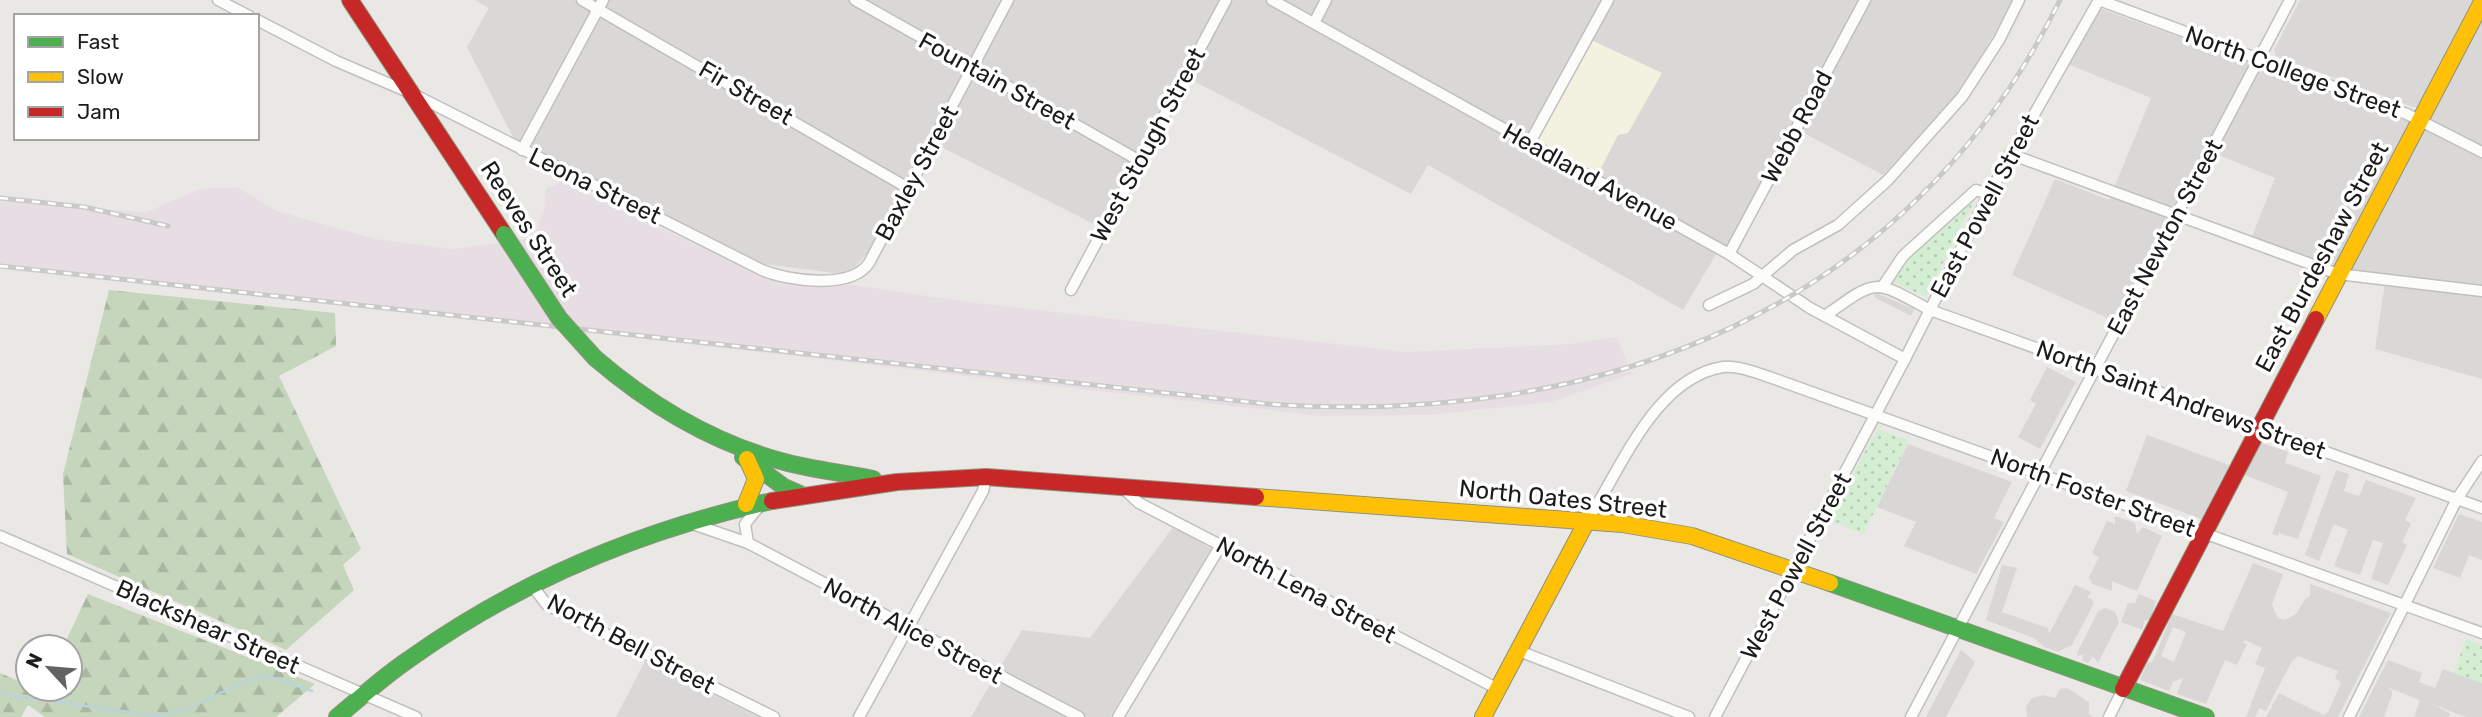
<svg xmlns="http://www.w3.org/2000/svg" width="2482" height="717" font-family="Rubik,sans-serif">
<defs>
<pattern id="forest-firs" width="22" height="20" patternUnits="userSpaceOnUse" patternTransform="scale(1.75)"><rect width="22" height="20" fill="#c6d6bc"/><path d="M5 1l3.5 6h-7zM16 11l3.5 6h-7z" fill="#aab7a1"/></pattern>
<pattern id="park-dots" width="8" height="8" patternUnits="userSpaceOnUse" patternTransform="scale(1.75)"><rect width="8" height="8" fill="#d4eed3"/><path d="M2 2h.1M6 6h.1" fill="none" stroke="#b5ccb5" stroke-width="1.8" stroke-linecap="round"/></pattern>
</defs>
<rect width="100%" height="100%" fill="#eae8e4"/>
<g fill="#d9d8d6">
<path d="M475,0h1539l-54,92 -77,83 -83,-44 -72,114 -12,9 -33,56 -255,-145 -17,29 -229,-119 -84,151 -171,-86 -60,113 -12,14 -14,7 -76,-10 -250,-123 -48,-94 22,-39z"/>
<path d="M2300,0h173l-56,107h-4l-137,-51 -2,-6z"/>
<path d="M2482,0v379l-107,-30 11,-73 -57,-10 -78,-27 24,-61 -71,-29 -92,171 -100,-45 43,-96 54,21 42,-102 -83,-34 31,-56 312,114z"/>
<path d="M1174,526l37,23 -101,168h-139l51,-87 68,8z"/>
<path d="M645,661l113,56h-142z"/>
</g>
<path fill="#f3f2e0" d="M1587,38l75,35 -34,60 -10,2 -23,45 -66,-36z"/>
<g fill="#d8d7d5" fill-rule="evenodd">
<path d="M1876,293l38,16 -3,7 -37,-19z"/>
<path d="M2047,367l29,15 -36,67 -22,-12 18,-33 -6,-4z"/>
<path d="M2147,435l82,30 -28,54 -75,-28z"/>
<path d="M2259,442l29,10 -3,11 36,13 -23,63 -19,-6 -1,3 -6,-2 16,-42 -43,-17z"/>
<path d="M1908,444l104,38 -18,36 10,4 -28,52 -72,-28 12,-24 -39,-15z"/>
<path d="M2336,470l13,4 -5,17 15,5 7,-16 50,18 -11,22 6,4 -9,18 5,3 -19,40 -17,-6 12,-36 -10,-3 -13,35 -26,-9 14,-36 -14,-6 -15,37 -14,-6z"/>
<path d="M2459,514l23,8v38l-13,-5 -9,23 -27,-10z"/>
<path d="M2115,516l20,7 2,11 6,-7 19,9 -25,55 -25,-10v10l-20,-7 -3,-7 10,-20 -7,-4 15,-32 8,3z"/>
<path d="M2253,563l30,11 -11,31 6,13 7,2 11,-6 9,-15 5,-3v-12l81,29 -53,104h-72l13,-24 45,22 4,-3 13,-29 -6,-5 3,-7 -40,-15 -6,5 -26,50 -7,-3 -4,9h-9l19,-49 -10,-4 7,-16 -17,-8 -2,3 4,1 -10,21 -12,-5 -19,44 -29,-10 6,-16 -10,4 -4,9 -29,-11 7,-17 5,-1 3,-6 17,-42 51,17zM2173,627l13,5 -12,30 -13,-6z"/>
<path d="M2002,565l15,3 -15,44 46,16 1,6 26,-49 16,7 -4,6 5,1 2,4 -22,42 -14,7 -14,-5 -10,-9 -48,-18z"/>
<path d="M2139,594l17,7 -6,19h-5l-3,10 -21,-8 7,-19h7z"/>
<path d="M2105,608l10,4 4,10 -21,41 -5,-7 -5,7 -6,-3 2,-6 -6,2 -1,-3 21,-42z"/>
<path d="M1961,650l14,12 -29,55h-20z"/>
<path d="M2388,660l34,13 -3,9 16,6 8,-19 39,14v34h-16l-40,-15 24,11 -1,4h-35l6,-17 -33,-13 5,4v4l-8,22h-25z"/>
<path d="M2067,688l22,14v12l4,3h-66l-1,-10 6,-9 11,-3 12,3 5,-9z"/>
</g>
<path fill="#e7dee3" d="M562,182l182,85 68,17 42,1 113,17 440,50 163,-8 47,-7 15,37 -81,28 -122,13 -109,1 -1320,-150v-65l147,11 53,-23 37,-2 39,24 100,28 77,10 81,-11 10,-28 2,-21z"/>
<g fill="url(#forest-firs)">
<path d="M109,290l226,23 1,33 -57,30 82,173 -18,16 11,25 -68,60 -219,-96 -4,-80z"/>
<path d="M88,594l227,90 -39,33h-231l-17,-12 -7,12h-21v-44l28,12v4h42v-42h-7z"/>
</g>
<g fill="url(#park-dots)">
<path d="M1976,197l-50,100 -35,-16 16,-23z"/>
<path d="M1877,429l32,11 -46,95 -34,-16z"/>
<path d="M2466,639l16,6v38l-28,-10z"/>
</g>
<g fill="none" stroke-linecap="round" stroke-linejoin="round">
<path stroke="#bad4da" stroke-width="2.5" d="M0,694l158,22 30,-7 57,-28 23,-5 44,15"/>
<g stroke="#c1c0be" stroke-width="13">
<g id="street">
<path d="M218,0l31,16"/>
<path d="M582,0l326,188"/>
<path d="M855,0l285,161"/>
<path d="M1272,0l457,254 81,54 95,51"/>
<path d="M2099,0l308,114 75,38"/>
<path d="M257,20l79,41 77,33 349,176c27,11 89,20 107,-7l139,-263"/>
<path d="M1314,23l12,-23"/>
<path d="M1529,144l79,-144"/>
<path d="M522,150l81,-150"/>
<path d="M2010,154l328,120 144,17"/>
<path d="M1729,254l136,-254"/>
<path d="M1883,286l20,-30 73,-66 13,4"/>
<path d="M1071,290l155,-290"/>
<path d="M1709,305l44,-21 40,-34 45,-25 50,-45 74,-83 37,-57 20,-40"/>
<path d="M1825,316c53,-38 48,-37 105,-6l552,198"/>
<path d="M1122,487l17,16 359,186"/>
<path d="M1587,521c34,-51 67,-143 136,-154 15,-2 37,7 52,12l707,254"/>
<path d="M690,523l58,20 331,174"/>
<path d="M0,536l416,181"/>
<path d="M748,543l-3,-19 16,-20"/>
<path d="M531,584l16,21 227,112"/>
<path d="M1519,651l170,66"/>
<path d="M859,717l124,-226 3,-14"/>
<path d="M1118,717l103,-172"/>
<path d="M1715,717l190,-358 84,-165 110,-194"/>
<path d="M1911,717l379,-717"/>
<path d="M2109,717l14,-28"/>
<path d="M2349,717l108,-218 25,-38"/>
</g>
</g>
<g stroke="#90917e" stroke-width="18">
<g id="fast">
<path d="M595,358c57,49 119,86 193,105 28,7 57,10 85,16"/>
<path d="M743,457l41,30 16,7"/>
<path d="M1830,583l376,134"/>
<path d="M337,717c23,-19 46,-40 71,-57 109,-78 233,-130 364,-159"/>
</g>
</g>
<g stroke="#90917e" stroke-width="18">
<g id="slow">
<path d="M2316,319l166,-317"/>
<path d="M1256,497l366,27 70,12 138,47"/>
<path d="M746,504l10,-25 -9,-20"/>
<path d="M1483,717l104,-196"/>
</g>
</g>
<g stroke="#90917e" stroke-width="18">
<g id="jam">
<path d="M350,0l154,234"/>
<path d="M772,501l125,-19 89,-5 270,20"/>
<path d="M2123,689l193,-370"/>
</g>
</g>
<use href="#street" stroke="#fcfcfb" stroke-width="10"/>
<use href="#fast" stroke="#4caf50" stroke-width="16"/>
<use href="#slow" stroke="#ffc107" stroke-width="16"/>
<use href="#jam" stroke="#c62828" stroke-width="16"/>
<g stroke="#c9c9c8" stroke-width="5">
<g id="rail">
<path d="M0,198l84,9 84,19"/>
<path d="M0,266l1268,138c332,23 639,-92 792,-404"/>
</g>
</g>
<use href="#rail" stroke="#fff" stroke-width="2.5" stroke-dasharray="8" stroke-linecap="butt"/>
<g stroke="#9d9484" stroke-width="18" stroke-linecap="butt">
<path id="fast-bridge" d="M504,234l55,84 36,40"/>
</g>
<use href="#fast-bridge" stroke="#4caf50" stroke-width="16"/>
</g>
<g text-anchor="middle" dominant-baseline="central" stroke-width="7" stroke-linejoin="round" paint-order="stroke">
<g font-size="24" fill="#1b1b1b" stroke="#fff">
<text transform="translate(2293 72) rotate(20)">North College Street</text>
<text transform="translate(997 81) rotate(29)">Fountain Street</text>
<text transform="translate(746 93) rotate(30)">Fir Street</text>
<text transform="translate(1797 127) rotate(-62)">Webb Road</text>
<text transform="translate(1148 145) rotate(-62)">West Stough Street</text>
<text transform="translate(917 173) rotate(-62)">Baxley Street</text>
<text transform="translate(1590 177) rotate(29)">Headland Avenue</text>
<text transform="translate(595 186) rotate(26)">Leona Street</text>
<text transform="translate(1985 206) rotate(-62)">East Powell Street</text>
<text transform="translate(529 229) rotate(57)">Reeves Street</text>
<text transform="translate(2165 237) rotate(-62)">East Newton Street</text>
<text transform="translate(2322 257) rotate(-62)">East Burdeshaw Street</text>
<text transform="translate(2181 400) rotate(20)">North Saint Andrews Street</text>
<text transform="translate(2093 493) rotate(20)">North Foster Street</text>
<text transform="translate(1563 499) rotate(6)">North Oates Street</text>
<text transform="translate(1796 566) rotate(-62)">West Powell Street</text>
<text transform="translate(1306 590) rotate(28)">North Lena Street</text>
<text transform="translate(208 627) rotate(24)">Blackshear Street</text>
<text transform="translate(913 631) rotate(28)">North Alice Street</text>
<text transform="translate(631 644) rotate(28)">North Bell Street</text>
</g>
</g>
<rect x="14" y="14" width="245" height="126" fill="#ffffff" stroke="#a4a4a4" stroke-width="2"/>
<rect x="28" y="37" width="35" height="10" fill="#4caf50" stroke="#a4a4a4" stroke-width="2"/>
<text x="77" y="49" font-size="21" fill="#1b1b1b">Fast</text>
<rect x="28" y="72" width="35" height="10" fill="#ffc107" stroke="#a4a4a4" stroke-width="2"/>
<text x="77" y="84" font-size="21" fill="#1b1b1b">Slow</text>
<rect x="28" y="107" width="35" height="10" fill="#c62828" stroke="#a4a4a4" stroke-width="2"/>
<text x="77" y="119" font-size="21" fill="#1b1b1b">Jam</text>
<g transform="translate(49 668) rotate(296)"><circle r="33" fill="#ffffff" stroke="#a4a4a4" stroke-width="2"/>
<path d="M0-5L12 26L0 18L-12 26Z" fill="#636361"/>
<text y="-10" font-size="19" font-weight="bold" text-anchor="middle" fill="#1b1b1b">N</text>
</g>
</svg>
